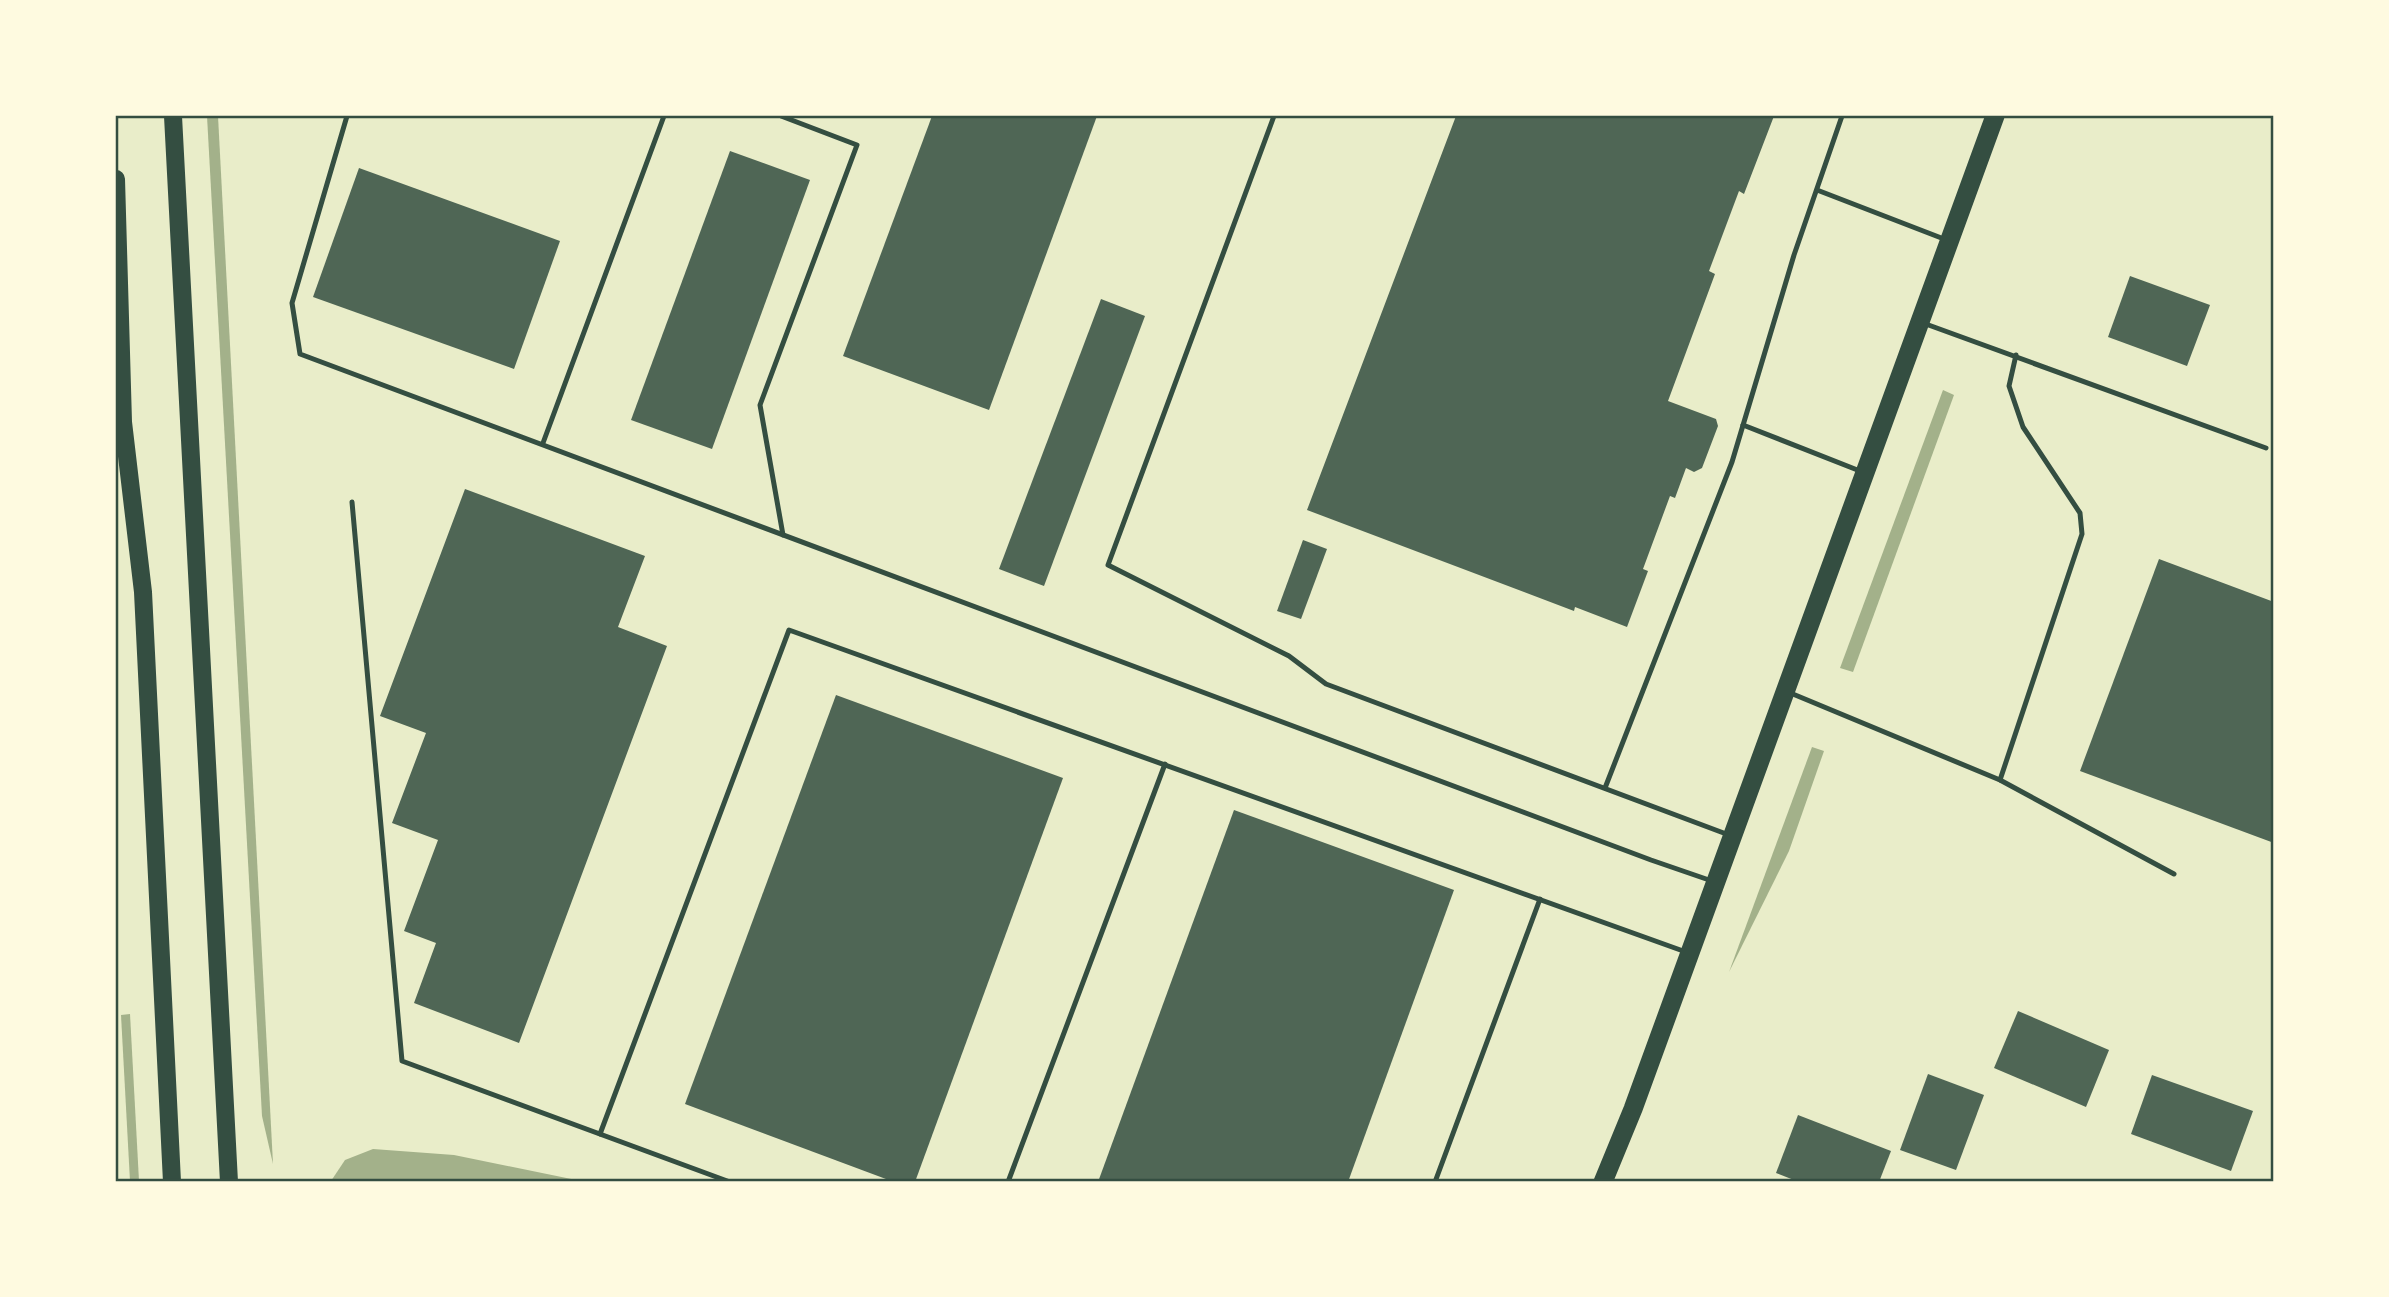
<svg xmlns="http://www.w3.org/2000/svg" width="2389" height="1297" font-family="'Roboto Serif',serif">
<rect width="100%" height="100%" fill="#e9edc9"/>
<g fill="#a3b18a">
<path d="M207,116h11l55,1048 -11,-48z"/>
<path d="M1943,390l11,5 -101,277 -13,-4z"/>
<path d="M1812,747l12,4 -35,100 -60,121z"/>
<path d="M130,1014l9,167h-9l-9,-166z"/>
<path d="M373,1149l81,6 127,26h-250l14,-21z"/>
</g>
<g fill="#4f6655">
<path d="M932,116h165l-108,294 -146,-54z"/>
<path d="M1456,116h318l-30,78 -5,-3 -30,80 6,3 -47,127 48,18 2,7 -16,42 -8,4 -8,-4 -11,30 -5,-2 -27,73 5,2 -21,56 -52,-20 -1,4 -267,-101z"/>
<path d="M730,151l80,29 -98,269 -81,-29z"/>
<path d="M359,168l201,73 -46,128 -201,-72z"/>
<path d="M2130,276l80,29 -23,61 -79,-29z"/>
<path d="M1101,299l44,17 -101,270 -45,-17z"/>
<path d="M465,489l180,67 -27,71 49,19 -148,397 -105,-40 22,-60 -32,-12 34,-91 -46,-17 34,-90 -46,-17z"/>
<path d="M1303,540l24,9 -26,70 -24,-8z"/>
<path d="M2159,559l115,43v241l-194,-72z"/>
<path d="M836,695l227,83 -148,404h-21l-209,-78z"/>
<path d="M1234,810l220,80 -106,292h-250z"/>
<path d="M2018,1011l91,39 -23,57 -92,-39z"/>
<path d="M1928,1074l56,21 -28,75 -56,-20z"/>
<path d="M2152,1075l101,36 -22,60 -100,-37z"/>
<path d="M1798,1115l93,36 -12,31h-80l-23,-9z"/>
</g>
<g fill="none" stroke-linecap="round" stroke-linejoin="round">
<g stroke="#344e41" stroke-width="5">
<path d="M347,116l-55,187 8,51 1351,506 61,21"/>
<path d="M781,116l76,29 -97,260 23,130"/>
<path d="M1274,116l-166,449 181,91 37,28 403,151"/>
<path d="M1817,190l127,49"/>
<path d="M1923,323l343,125"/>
<path d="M1743,425l117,46"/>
<path d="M543,443l121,-327"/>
<path d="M352,502l50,559 328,121"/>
<path d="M1788,692l212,88 174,94"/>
<path d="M2000,780l82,-246 -2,-21 -57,-86 -14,-41 7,-31"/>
<path d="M1605,788l127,-326 62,-207 48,-139"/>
<path d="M600,1134l189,-504 897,322"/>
<path d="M1008,1182l157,-418"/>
<path d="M1435,1182l105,-283"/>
</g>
<g stroke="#344e41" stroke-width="18">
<path d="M173,116l56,1066"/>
<path d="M116,179l7,243 20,170 29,590"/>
</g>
<path stroke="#344e41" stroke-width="19" d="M1603,1182l30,-73 362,-993"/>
</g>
<rect width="2389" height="1297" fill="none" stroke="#fefae0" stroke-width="234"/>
<rect x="117" y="117" width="2155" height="1063" fill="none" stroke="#344e41" stroke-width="2.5"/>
</svg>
